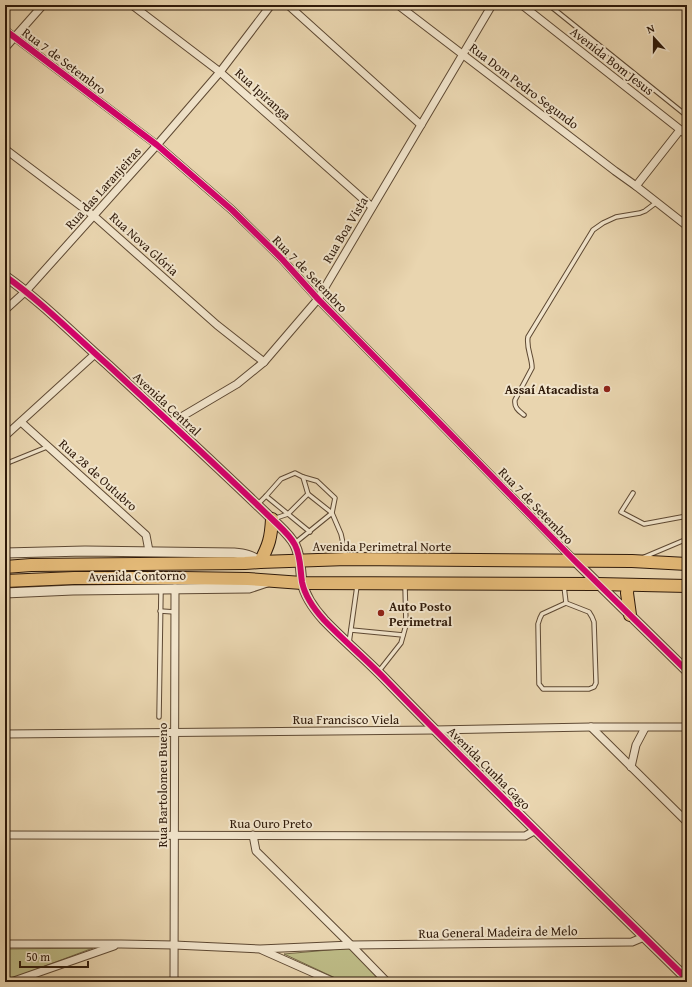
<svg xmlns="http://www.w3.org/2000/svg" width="692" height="987" font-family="'Gentium Book Plus',serif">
<rect width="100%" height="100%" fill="#e9d5af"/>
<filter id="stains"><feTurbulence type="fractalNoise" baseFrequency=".005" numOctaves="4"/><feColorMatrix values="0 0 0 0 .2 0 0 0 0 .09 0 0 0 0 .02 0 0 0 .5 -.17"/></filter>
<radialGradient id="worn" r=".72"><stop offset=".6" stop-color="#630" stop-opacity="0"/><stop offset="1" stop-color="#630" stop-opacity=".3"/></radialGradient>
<g fill="#bdbb86" stroke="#766a48">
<path d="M93,948l-88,33v-32z"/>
<path d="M351,948l31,34h-38l-60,-28z"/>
</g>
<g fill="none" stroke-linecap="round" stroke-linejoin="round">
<g stroke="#5e4933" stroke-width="5.5">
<g id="service">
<path d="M549,5l138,111"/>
<path d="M524,415c-5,-4 -10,-7 -9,-15l17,-32c0,-11 -6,-20 -4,-31l65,-107 10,-7 13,-6 24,-4 5,-2 12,-9"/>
<path d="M5,464l42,-17"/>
<path d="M633,493l-12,19 23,12 43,-8"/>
<path d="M266,496l44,36"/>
<path d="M258,504l8,-8 15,-17 14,-6 8,4 5,17 24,19 9,21 5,23"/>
<path d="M273,519l15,-5 20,-20"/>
<path d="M295,543l37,-30 3,-15 -18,-17 -14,-4"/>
<path d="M642,558l45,-19"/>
<path d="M564,586l2,17"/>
<path d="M566,603l23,9 3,5 2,5 2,61 -2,4 -5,2h-46l-4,-5 -1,-60 2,-6 2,-4z"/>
<path d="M160,611l15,1"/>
<path d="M351,630l52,5"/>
<path d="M349,643l8,-57"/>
<path d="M379,671l22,-28 5,-18 -1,-39"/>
<path d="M159,717l2,-127"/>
</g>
</g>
<g stroke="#5e4933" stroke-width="9">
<g id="minor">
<path d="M132,5l88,67 152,135"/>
<path d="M288,5l133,120"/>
<path d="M398,5l217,166 21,15 51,40"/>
<path d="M522,5l165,130"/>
<path d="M5,30l152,115 75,65 49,48 37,41 257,262"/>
<path d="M5,48l38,-43"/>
<path d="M5,149l89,67 123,109 47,37"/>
<path d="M636,186l44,-56"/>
<path d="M5,310l21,-19 131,-146 63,-73 51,-67"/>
<path d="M21,422l125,113 3,16"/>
<path d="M171,423l66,-39 27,-22 54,-63 174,-294"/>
<path d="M5,436l90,-82"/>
<path d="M591,727l96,95"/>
<path d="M5,734l430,-4 156,-3h96"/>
<path d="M631,767l5,-22 9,-17"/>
<path d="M5,835l520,1 11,-6"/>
<path d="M253,835l3,16 95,94 36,37"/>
<path d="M5,944h116l53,1 86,4 91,-4 281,-3 12,-5"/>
<path d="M262,950l72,32"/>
<path d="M11,982l103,-36"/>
<path d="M174,982l1,-394"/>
</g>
</g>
<g stroke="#5e4933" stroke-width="11">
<g id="tertiary">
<path d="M5,276c37,26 69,59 103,89 55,51 110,102 164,154 8,8 18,16 23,26 6,12 5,24 7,37 3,15 12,27 22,38 20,21 43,40 63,61 98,101 199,199 300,298"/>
<path d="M5,553l80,-2 149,2c10,1 18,2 26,9"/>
<path d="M575,561l112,110"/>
<path d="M5,593l68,-3 176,-2 18,-6"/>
</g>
</g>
<g stroke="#2f1a0a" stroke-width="14">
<g id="trunk">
<path d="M260,562c9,-17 11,-24 12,-43"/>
<path d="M5,567l26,-2 214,-2 15,-1 87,-3 285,2 55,3"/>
<path d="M5,581l69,-3h108l66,1 54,4 296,1 89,2"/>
<path d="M628,585l-1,8 3,22"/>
</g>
</g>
<use href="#service" stroke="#f1e4cb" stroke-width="3.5"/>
<use href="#minor" stroke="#f1e4cb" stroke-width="7"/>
<use href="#tertiary" stroke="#f1e4cb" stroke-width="9"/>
<use href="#trunk" stroke="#e4ba78" stroke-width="12"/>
<g stroke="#f1e4cb" stroke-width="8">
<g id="cycleway">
<path d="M5,30l152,115 75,65 49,48 37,41 257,262 112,110"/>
<path d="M5,276c37,26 69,59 103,89 55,51 110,102 164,154 8,8 18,16 23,26 6,12 5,24 7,37 3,15 12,27 22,38 20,21 43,40 63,61 98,101 199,199 300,298"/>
</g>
</g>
<use href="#cycleway" stroke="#d6006c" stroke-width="6"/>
</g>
<g fill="#8f2418" stroke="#f1e4cb" stroke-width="1.5">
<circle cx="607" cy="389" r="4"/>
<circle cx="381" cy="613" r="4"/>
</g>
<g text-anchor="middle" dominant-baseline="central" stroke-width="4" stroke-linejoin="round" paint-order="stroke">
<g font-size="13" fill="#2f1a0a" stroke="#f1e4cb">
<text transform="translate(64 61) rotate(37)">Rua 7 de Setembro</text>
<text transform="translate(612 61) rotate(38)">Avenida Bom Jesus</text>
<text transform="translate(524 86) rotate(37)">Rua Dom Pedro Segundo</text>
<text transform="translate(263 94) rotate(42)">Rua Ipiranga</text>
<text transform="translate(103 188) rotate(-48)">Rua das Laranjeiras</text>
<text transform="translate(345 230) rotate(-59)">Rua Boa Vista</text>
<text transform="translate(144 244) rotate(42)">Rua Nova Glória</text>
<text transform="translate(310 274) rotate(46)">Rua 7 de Setembro</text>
<text transform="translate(167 404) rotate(43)">Avenida Central</text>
<text transform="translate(98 475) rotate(42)">Rua 28 de Outubro</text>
<text transform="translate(536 506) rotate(46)">Rua 7 de Setembro</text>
<text x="382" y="546">Avenida Perimetral Norte</text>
<text transform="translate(137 576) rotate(-1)">Avenida Contorno</text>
<text x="346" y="719">Rua Francisco Viela</text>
<text transform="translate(489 768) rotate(45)">Avenida Cunha Gago</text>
<text transform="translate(162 785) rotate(-90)">Rua Bartolomeu Bueno</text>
<text x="271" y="823">Rua Ouro Preto</text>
<text transform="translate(498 932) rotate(-1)">Rua General Madeira de Melo</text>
</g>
<g font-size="13" font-weight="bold" fill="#2f1a0a" stroke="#f1e4cb" text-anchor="end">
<text x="599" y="389">Assaí Atacadista</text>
<text x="389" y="606" text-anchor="start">Auto Posto<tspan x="389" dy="15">Perimetral</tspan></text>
</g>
</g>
<rect width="692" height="987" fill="none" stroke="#e9d5af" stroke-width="20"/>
<rect x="6" y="6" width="680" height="975" fill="none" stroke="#2f1a0a" stroke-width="2"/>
<rect x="10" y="10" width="672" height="967" fill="none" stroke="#2f1a0a"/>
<g transform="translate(654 38) rotate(339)" stroke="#f1e4cb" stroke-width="3" paint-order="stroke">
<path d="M0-3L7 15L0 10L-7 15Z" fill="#2f1a0a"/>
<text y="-6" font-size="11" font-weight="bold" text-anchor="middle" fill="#2f1a0a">N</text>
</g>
<path d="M20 961v6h68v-6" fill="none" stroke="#2f1a0a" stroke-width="2"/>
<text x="26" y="961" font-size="12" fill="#2f1a0a" stroke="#f1e4cb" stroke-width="3" paint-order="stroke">50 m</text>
<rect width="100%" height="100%" filter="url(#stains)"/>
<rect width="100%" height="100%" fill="url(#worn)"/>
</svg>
